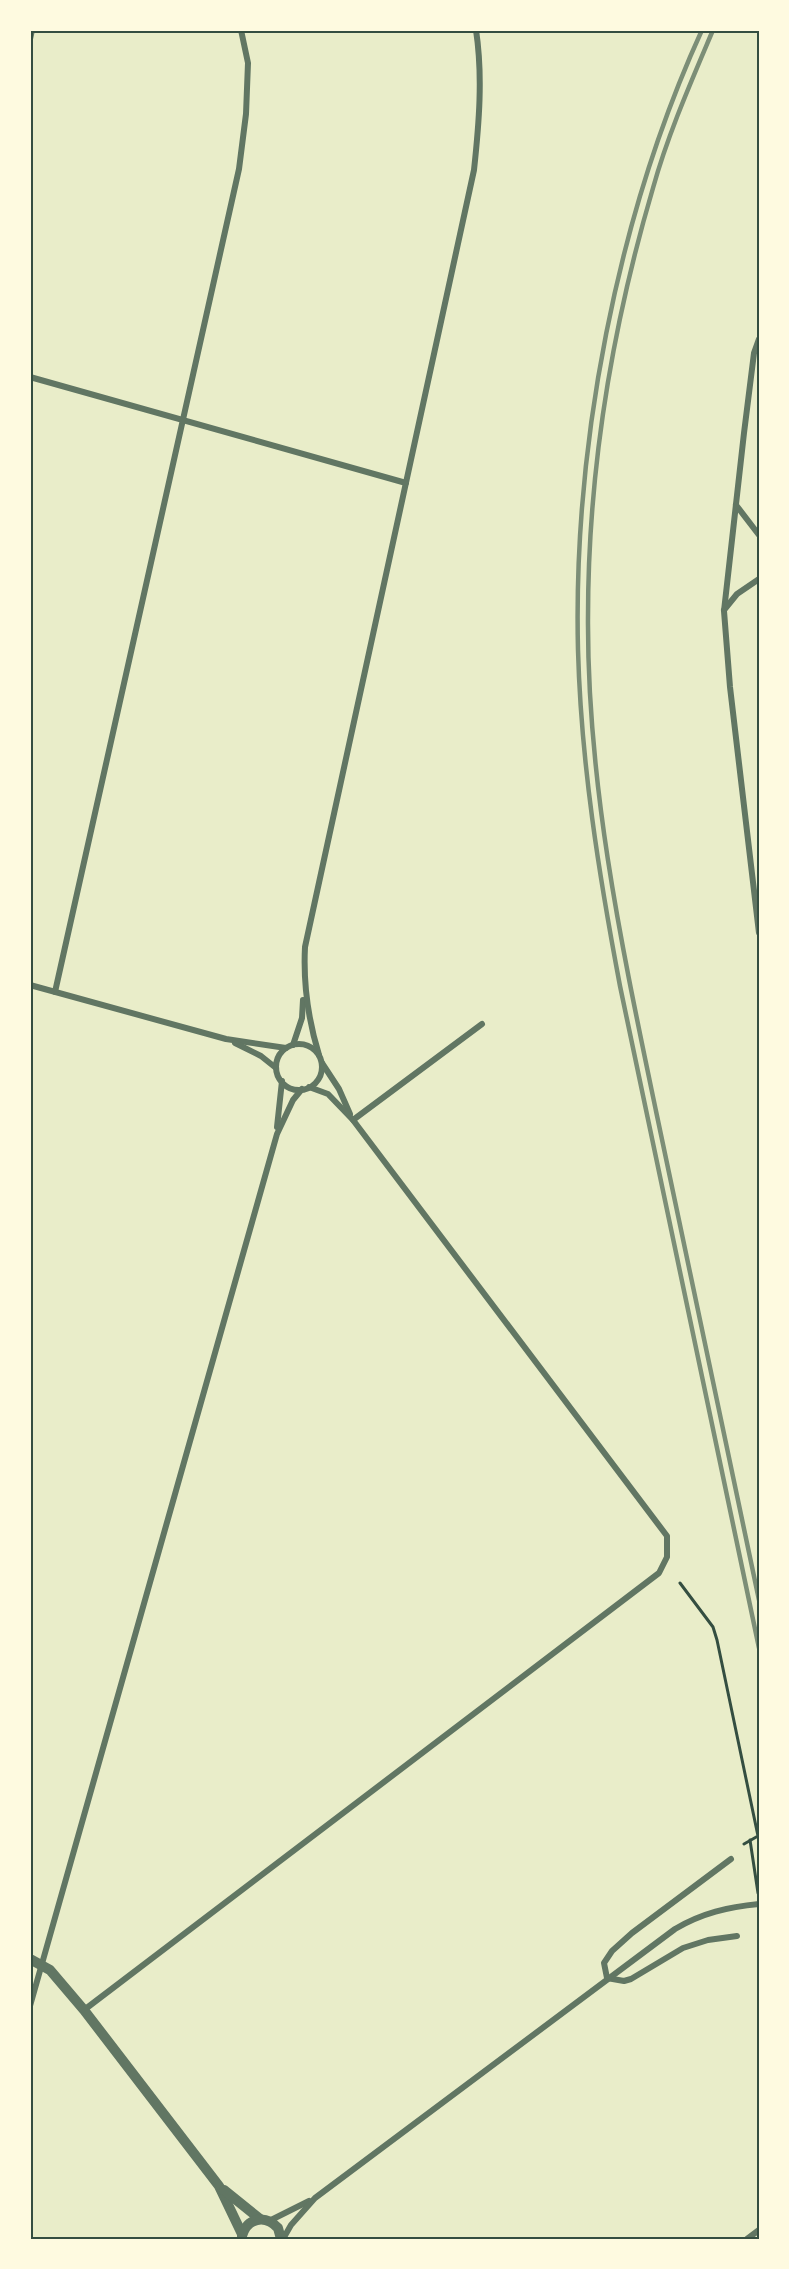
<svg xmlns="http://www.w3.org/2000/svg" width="789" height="2269" font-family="Quicksand,sans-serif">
<rect width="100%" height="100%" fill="#e9edc9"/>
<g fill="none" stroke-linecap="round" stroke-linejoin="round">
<g stroke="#344e41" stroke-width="3">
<path d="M680,1583l33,44 4,13 41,196 -14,8"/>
<path d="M750,1840l8,53"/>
</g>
<g stroke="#617663" stroke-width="6">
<path d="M30,39l2,-9"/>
<path d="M759,339l-5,14 -10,80 -20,178 6,76 29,246"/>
<path d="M30,377l376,106"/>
<path d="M736,505l23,30"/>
<path d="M724,610l13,-16 22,-15"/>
<path d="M30,985l196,54 60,9"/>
<path d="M55,992l184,-823 7,-55 2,-51 -7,-33"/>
<path d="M235,1043l26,13 15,12"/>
<circle cx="299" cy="1067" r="23"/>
<path d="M293,1045l9,-27 1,-18"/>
<path d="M319,1055c-11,-36 -16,-69 -14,-108l169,-777c5,-46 9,-94 2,-140"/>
<path d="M322,1063l17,26 11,25"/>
<path d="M353,1120l129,-96"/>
<path d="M277,1127l5,-46"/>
<path d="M731,1859l-99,74 -20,18 -8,12 3,15 17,3 7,-2 52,-31 25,-8 29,-4"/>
<path d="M30,2006l247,-872 16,-34 9,-11"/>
<path d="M84,2010l575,-437 8,-16v-21l-314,-416 -25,-26 -19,-7"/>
<path d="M269,2221l40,-20"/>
<path d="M283,2239l8,-14 24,-27 360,-269c27,-16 53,-22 84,-25"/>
<path d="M747,2239l12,-9"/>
</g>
<g stroke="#617663" stroke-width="10">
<path d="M30,1959l20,11 34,40 135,176 23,48"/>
<path d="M224,2190l36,29"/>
<path d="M242,2236c5,-18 23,-22 36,-8l3,11"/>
</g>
<g stroke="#7c8e77" stroke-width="4.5">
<path d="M702,30c-85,186 -129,416 -124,620 3,113 21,225 42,336l139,662"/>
<path d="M713,30c-22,52 -45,104 -60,158 -41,139 -65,284 -65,429 -1,168 34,331 68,494 34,163 68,326 103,489"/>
</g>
</g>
<rect width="789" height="2269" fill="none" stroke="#fefae0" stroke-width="63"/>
<rect x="32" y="32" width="726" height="2206" fill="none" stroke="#344e41" stroke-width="2"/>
</svg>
